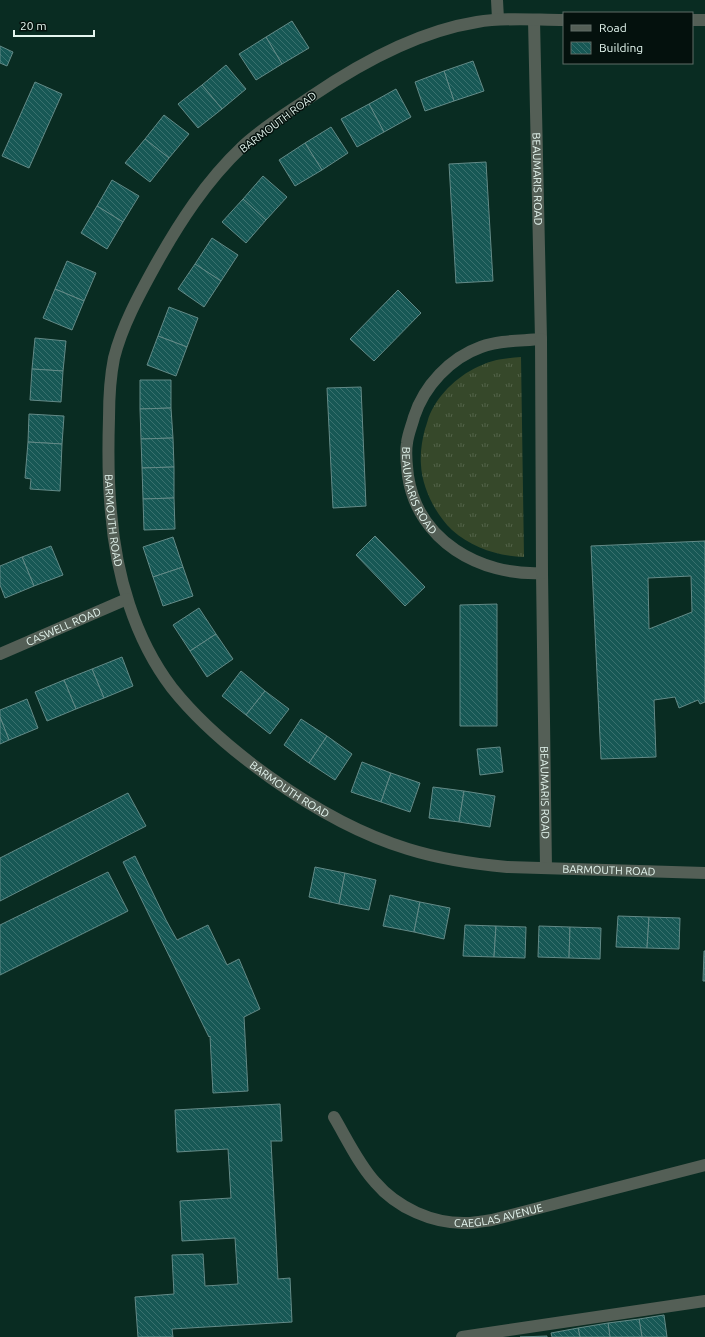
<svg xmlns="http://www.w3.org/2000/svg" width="705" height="1337" font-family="Ubuntu,sans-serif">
<defs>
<pattern id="grass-tufts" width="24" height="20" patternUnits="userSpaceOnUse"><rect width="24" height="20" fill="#36482a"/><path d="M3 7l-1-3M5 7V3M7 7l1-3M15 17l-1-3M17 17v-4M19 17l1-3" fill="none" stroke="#536349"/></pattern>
<pattern id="building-back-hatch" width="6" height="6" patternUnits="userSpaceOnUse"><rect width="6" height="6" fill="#175855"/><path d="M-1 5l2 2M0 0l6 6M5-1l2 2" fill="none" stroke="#39716e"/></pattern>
</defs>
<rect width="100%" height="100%" fill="#092c22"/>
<path fill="url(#grass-tufts)" d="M521,357l3,200c-26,-1 -52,-9 -72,-27 -17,-16 -30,-43 -31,-65 -1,-12 1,-25 4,-36 2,-5 3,-11 5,-15 10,-22 30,-40 52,-49 12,-6 26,-7 39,-8z"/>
<g fill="url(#building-back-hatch)" stroke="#638a87" fill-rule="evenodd">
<path d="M292,21l17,27 -27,16 -16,-27z"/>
<path d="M266,37l16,27 -26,16 -17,-26z"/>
<path d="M0,46l13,6 -6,14 -7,-3z"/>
<path d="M473,61l11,30 -30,10 -10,-30z"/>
<path d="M226,65l20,24 -24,20 -20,-24z"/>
<path d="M444,71l10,30 -29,10 -10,-29z"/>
<path d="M35,82l27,12 -33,74 -27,-12z"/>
<path d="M202,85l20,24 -24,19 -20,-24z"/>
<path d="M396,89l15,28 -27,15 -15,-28z"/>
<path d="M369,104l15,28 -27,15 -16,-28z"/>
<path d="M164,115l25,19 -20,24 -24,-19z"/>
<path d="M331,127l17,26 -26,17 -17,-27z"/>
<path d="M145,139l24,19 -19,24 -25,-19z"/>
<path d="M305,143l17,27 -27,16 -16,-26z"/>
<path d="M486,162l7,119 -37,2 -7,-119z"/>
<path d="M263,176l24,21 -21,23 -23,-21z"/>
<path d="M112,180l27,16 -16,26 -26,-16z"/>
<path d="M243,199l23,21 -20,23 -24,-21z"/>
<path d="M97,206l26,16 -16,27 -26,-16z"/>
<path d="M212,238l26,17 -17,26 -26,-17z"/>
<path d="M67,261l29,12 -12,28 -29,-12z"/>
<path d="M195,264l26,17 -17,26 -26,-18z"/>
<path d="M55,289l29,12 -12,29 -29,-12z"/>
<path d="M398,290l23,23 -47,48 -24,-22z"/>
<path d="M169,307l29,11 -11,29 -29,-11z"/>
<path d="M158,336l29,11 -11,29 -29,-11z"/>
<path d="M35,338l31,3 -3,30 -31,-2z"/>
<path d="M32,369l31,2 -2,31 -31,-2z"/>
<path d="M140,380h31v28l-31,1z"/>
<path d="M361,387l5,119 -33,2 -6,-120z"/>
<path d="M171,408l2,30 -32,1 -1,-30z"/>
<path d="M29,414l35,2 -2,28 -34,-2z"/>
<path d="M173,438l1,29 -32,1 -1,-29z"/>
<path d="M28,442l34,2 -2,47 -30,-2 1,-10 -6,-1z"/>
<path d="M174,467v31l-31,1 -1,-31z"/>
<path d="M174,498l1,31 -31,1 -1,-31z"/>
<path d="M375,536l50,51 -20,19 -49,-51z"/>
<path d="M173,537l10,30 -30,10 -10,-30z"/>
<path d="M705,541v161l-5,2 -2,-4 -19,8 -4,-11 -21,3 2,57 -55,2 -10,-213zM691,576l1,36 -43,17 -1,-51z"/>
<path d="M51,546l12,29 -29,11 -12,-29z"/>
<path d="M22,557l12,29 -29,12 -5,-13v-19z"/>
<path d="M183,567l10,29 -30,10 -10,-29z"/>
<path d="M497,604v122h-37v-121z"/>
<path d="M199,608l17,26 -26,17 -17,-26z"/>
<path d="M216,634l17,25 -26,18 -17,-26z"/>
<path d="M122,657l11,29 -29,12 -12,-29z"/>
<path d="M92,669l12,29 -28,11 -12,-29z"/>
<path d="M241,671l24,20 -19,24 -24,-19z"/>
<path d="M64,680l12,29 -29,12 -12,-29z"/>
<path d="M265,691l24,18 -19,25 -24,-19z"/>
<path d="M27,699l11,29 -29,12 -9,-23v-7z"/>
<path d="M0,717l9,23 -9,4z"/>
<path d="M301,719l26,17 -18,27 -25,-18z"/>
<path d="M327,736l25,18 -17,26 -26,-17z"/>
<path d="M500,747l3,25 -23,3 -3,-26z"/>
<path d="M362,762l29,11 -10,29 -30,-10z"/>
<path d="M391,773l29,10 -10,29 -29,-10z"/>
<path d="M433,787l31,4 -5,31 -30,-4z"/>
<path d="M464,791l31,5 -5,31 -31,-5z"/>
<path d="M128,793l18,33 -146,75v-43z"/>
<path d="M135,856l31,64 11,20 31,-15 19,40 12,-6 21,50 -16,8 4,74 -35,2 -3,-57 -1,1 -86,-175z"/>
<path d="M315,867l30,6 -6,31 -30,-7z"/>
<path d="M108,872l20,39 -128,64v-50z"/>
<path d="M345,873l31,7 -7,30 -30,-6z"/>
<path d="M390,895l30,7 -6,30 -31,-6z"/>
<path d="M420,902l30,6 -6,31 -30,-7z"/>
<path d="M618,916l31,1 -2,31 -31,-1z"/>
<path d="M649,917l31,1 -1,31 -32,-1z"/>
<path d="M465,925l31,1 -2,31 -31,-1z"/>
<path d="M496,926l30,1 -1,31 -31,-1z"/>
<path d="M539,926l31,1 -1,31 -31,-1z"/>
<path d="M570,927l31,1 -1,31 -31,-1z"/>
<path d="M704,951h1v30h-2z"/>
<path d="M280,1104l2,37h-11l7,138 12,-1 2,44 -120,7 1,8h-35l-3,-40 39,-3 -2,-39 31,-1 2,32 33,-2 -3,-46 -53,3 -2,-40 51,-3 -3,-49 -51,3 -2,-42z"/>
<path d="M664,1315l3,22h-25l-3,-18z"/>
<path d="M639,1319l3,18h-32l-2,-14z"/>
<path d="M608,1323l2,14h-30l-2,-9z"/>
<path d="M578,1328l2,9h-28l-1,-4z"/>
<path d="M547,1336v1h-27z"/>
</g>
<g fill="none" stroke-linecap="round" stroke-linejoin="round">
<g stroke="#545f56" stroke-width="12">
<path d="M497,0l1,19"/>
<path id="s1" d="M534,20l7,319c-20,2 -41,1 -60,8 -31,11 -57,39 -67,70 -2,8 -6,17 -7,26 -2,11 0,23 1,33 10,65 72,100 134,97l4,295"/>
<path id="s2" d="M564,20c-29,0 -59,-3 -87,2 -57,9 -118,42 -165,74 -23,16 -49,31 -70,51 -36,34 -63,76 -87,119 -16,29 -33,60 -41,92 -4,20 -5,40 -5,60 -1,32 -1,63 2,94 5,62 23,126 61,176 27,34 64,65 99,90 42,30 88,56 137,71 32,10 66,15 99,18l198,6"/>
<path d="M692,20h13"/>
<path d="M541,339l1,234"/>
<path id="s3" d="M0,654l127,-55"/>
<path id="s4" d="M334,1117c13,22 24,46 41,65 22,26 58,42 92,41 8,0 17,-2 25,-3l213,-55"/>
<path d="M462,1337l243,-36"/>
</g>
</g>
<g text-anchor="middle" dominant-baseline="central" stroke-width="3" stroke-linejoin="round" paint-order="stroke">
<g font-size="11" fill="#e4f6ef" stroke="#04110d">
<text transform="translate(278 122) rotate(-37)">BARMOUTH ROAD</text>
<text stroke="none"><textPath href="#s1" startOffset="159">BEAUMARIS ROAD</textPath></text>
<text stroke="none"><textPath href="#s1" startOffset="557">BEAUMARIS ROAD</textPath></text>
<text stroke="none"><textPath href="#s2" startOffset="768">BARMOUTH ROAD</textPath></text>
<text stroke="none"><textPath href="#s3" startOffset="69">CASWELL ROAD</textPath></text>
<text stroke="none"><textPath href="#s2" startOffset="1104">BARMOUTH ROAD</textPath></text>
<text stroke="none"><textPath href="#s1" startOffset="941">BEAUMARIS ROAD</textPath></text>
<text stroke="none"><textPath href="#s2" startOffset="1440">BARMOUTH ROAD</textPath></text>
<text stroke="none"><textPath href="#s4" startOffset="213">CAEGLAS AVENUE</textPath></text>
</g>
</g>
<rect x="563" y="12" width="130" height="52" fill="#04110d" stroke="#5e6d67"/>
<rect x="571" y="25" width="20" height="6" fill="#545f56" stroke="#5e6d67"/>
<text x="599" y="32" font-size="12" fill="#e4f6ef">Road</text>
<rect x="571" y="42" width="20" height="12" fill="url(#building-back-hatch)" stroke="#5e6d67"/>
<text x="599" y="52" font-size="12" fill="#e4f6ef">Building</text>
<path d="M14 30v6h80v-6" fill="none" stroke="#e4f6ef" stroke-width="2"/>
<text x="20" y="30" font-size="12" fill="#e4f6ef" stroke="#04110d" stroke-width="3" paint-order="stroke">20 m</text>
</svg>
